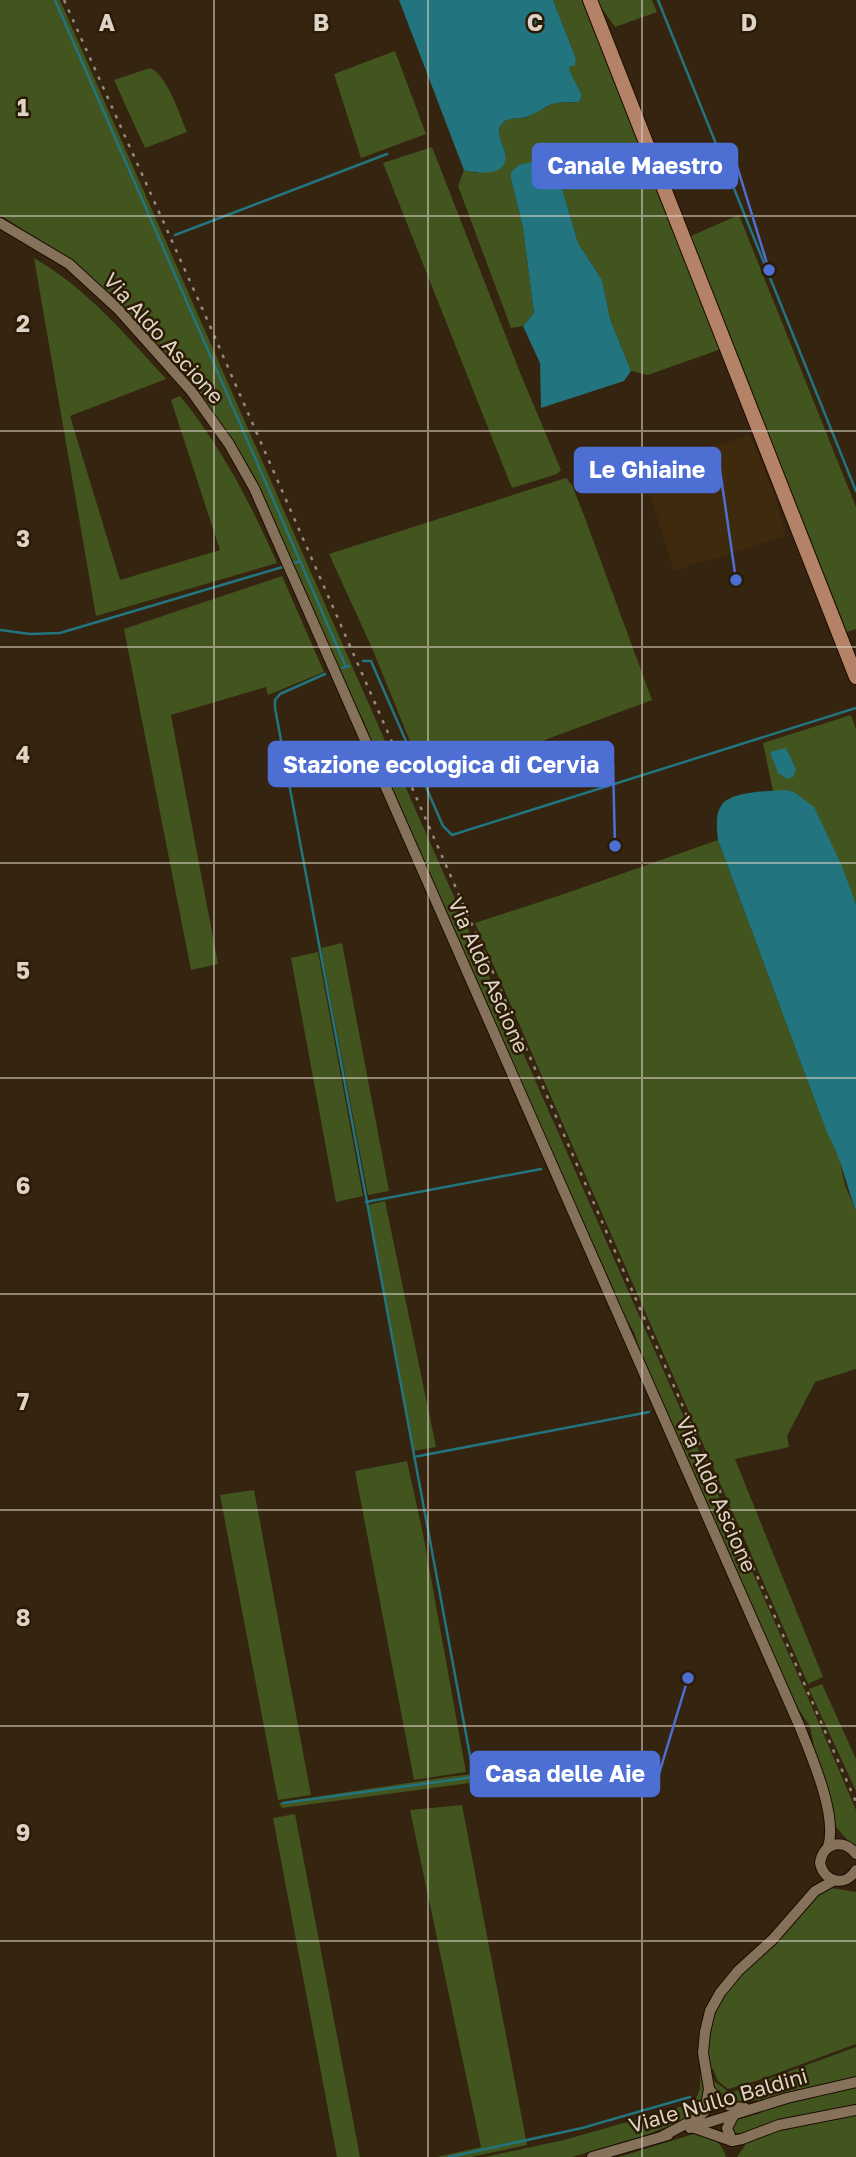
<svg xmlns="http://www.w3.org/2000/svg" width="856" height="2157" font-family="'Golos Text',sans-serif">
<rect width="100%" height="100%" fill="#35240f"/>
<path fill="#3f2a0e" d="M750,435l24,58 11,43 -111,35 -32,-100z"/>
<g fill="#42551f">
<path d="M0,0h60l300,684 445,1007 51,119v40l-20,-23 -21,-75 -5,-26 -18,-26 -147,-334 -11,-34 -13,-21 -249,-567c-7,-26 -22,-47 -33,-72 -40,-92 -88,-180 -133,-269 -57,-76 -125,-138 -206,-188z"/>
<path d="M553,0h31l137,349 -73,26 -17,-4 -21,-52 -8,-39 -24,-37 -21,-72 -46,8 12,49 11,85 -11,13 -12,2 -53,-142 6,-16 13,3 29,-18 -7,-21 2,-10 8,-5 16,-1 29,-15 25,-1 3,-6c-3,-9 -13,-22 -13,-29l7,-8z"/>
<path d="M596,0h56l5,12 -42,15z"/>
<path d="M395,51l31,83 -65,24 -27,-84z"/>
<path d="M150,68c18,8 29,46 37,64l-42,16 -31,-68z"/>
<path d="M432,147l89,228 40,95 -4,4 -45,14 -129,-325z"/>
<path d="M739,215l117,292v122l-9,3 -156,-396z"/>
<path d="M34,258c51,29 93,78 132,121l-96,37 50,164 100,-30 -49,-150 9,-4c41,50 71,108 97,167l-181,53z"/>
<path d="M566,478l6,7 13,33 67,182 -220,82 -7,-4 -53,-130 -43,-94z"/>
<path d="M282,576l42,96 -56,23 -2,-8 -95,28 47,249 -27,6 -67,-341z"/>
<path d="M851,715l5,14v175l-37,-86 -25,-26 -21,-1 -10,-48z"/>
<path d="M718,840l109,293 10,15 8,37 11,26v158l-41,13 -28,54 2,11 -54,12 88,218 -15,7 -333,-761 89,-29z"/>
<path d="M342,943l47,248 -21,4 -47,-247z"/>
<path d="M318,952l45,244 -27,6 -45,-244z"/>
<path d="M385,1201l51,246 -22,4 -46,-246z"/>
<path d="M407,1461l17,78 42,233 -52,8 -59,-309z"/>
<path d="M254,1490l57,305 -33,5 -58,-305z"/>
<path d="M822,1684l34,75v32l-47,-102z"/>
<path d="M618,1757l7,20 -44,4 -28,-9 -271,36 -3,-4 3,-2 165,-25z"/>
<path d="M462,1805l65,340 -56,12h-34l44,-10 -71,-337z"/>
<path d="M295,1814l65,343h-23l-64,-339z"/>
<path d="M831,1888l25,4v152l-100,37 -28,8 -10,-8 -5,-12h-4c-10,-54 24,-87 58,-122 17,-18 35,-36 52,-54z"/>
<path d="M856,2047v59l-87,17 -28,10h-7l-3,-4 1,-8 28,-8 -3,-13 -27,4 -17,-16 -1,-12 2,5 16,12z"/>
<path d="M700,2073l6,29 -12,14 -48,19 -74,22h-87l79,-17 130,-37 6,-14z"/>
<path d="M856,2114v43h-119l11,-16 26,-10z"/>
<path d="M700,2132c13,7 22,10 26,25h-107z"/>
</g>
<g fill="#22757e">
<path d="M399,0h154l23,59 -1,6 -6,2c0,6 10,20 13,29l-3,6c-8,0 -15,0 -23,1 -10,2 -19,11 -30,14 -8,3 -19,-1 -25,8 -5,9 2,19 4,27 5,25 -26,22 -41,18z"/>
<path d="M532,162l19,4 6,5 21,72 24,37 8,39 21,52 -7,10 -83,27 -1,-45 -17,-37 11,-13 -11,-85 -12,-49v-7l8,-7z"/>
<path d="M786,748l10,21 -3,8 -5,2 -10,-6 -8,-21z"/>
<path d="M786,790l8,2 20,15 27,57 15,40v307c-10,-26 -15,-55 -29,-78l-109,-293c-1,-10 -3,-25 3,-34 8,-15 49,-15 65,-16z"/>
</g>
<g fill="none" stroke-linecap="round" stroke-linejoin="round">
<g stroke="#22757e" stroke-width="2.5">
<path d="M55,0l245,561"/>
<path d="M658,0l198,491"/>
<path d="M175,235l212,-81"/>
<path d="M293,563l7,-2 46,106"/>
<path d="M0,630l30,4 30,-1 226,-67"/>
<path d="M363,661h8l72,165 9,9 404,-127"/>
<path d="M342,668l7,-2"/>
<path d="M325,674l-45,20 -5,6v8l199,1069 168,-22"/>
<path d="M366,1202l175,-33"/>
<path d="M414,1457l235,-45"/>
<path d="M283,1803l191,-26"/>
<path d="M449,2157l133,-29 108,-31"/>
</g>
<g stroke="#1c0d00" stroke-width="12">
<g id="minor">
<path d="M0,223l69,41 49,45 74,83 37,52 25,44 545,1237c12,30 39,91 29,122"/>
<path d="M856,1854c-12,-16 -33,-12 -36,9 4,19 25,25 36,7"/>
<path d="M709,2089c10,14 18,18 36,19"/>
<path d="M692,2127l40,14 10,-2 37,-14 77,-15"/>
<path d="M690,2128l97,-30 69,-16"/>
<path d="M663,2136l34,-18 8,-7 4,-22 -6,-36 2,-21 5,-21 10,-18 18,-22 35,-32 42,-48 18,-10"/>
<path d="M732,2141l-5,-13 8,-15"/>
<path d="M592,2157l76,-22"/>
</g>
</g>
<g stroke="#1c0d00" stroke-width="16">
<path id="major" d="M590,0l266,677"/>
</g>
<use href="#minor" stroke="#86725b" stroke-width="10"/>
<use href="#major" stroke="#b48267" stroke-width="14"/>
<path stroke="#978a7a" stroke-width="2.5" stroke-dasharray="3.5 7" stroke-linecap="butt" d="M64,0l142,317 650,1485"/>
</g>
<path fill="none" stroke="#ded3c7" stroke-width="2" stroke-opacity="0.55" d="M214,0v2157M428,0v2157M642,0v2157M0,216h856M0,431h856M0,647h856M0,863h856M0,1078h856M0,1294h856M0,1510h856M0,1726h856M0,1941h856"/>
<g text-anchor="middle" dominant-baseline="central" stroke-width="5" stroke-linejoin="round" paint-order="stroke">
<g font-size="21" fill="#ded3c7" stroke="#2b1b05">
<text transform="translate(164 338) rotate(48)">Via Aldo Ascione</text>
<text transform="translate(489 975) rotate(66)">Via Aldo Ascione</text>
<text transform="translate(717 1494) rotate(66)">Via Aldo Ascione</text>
<text transform="translate(718 2100) rotate(-16)">Viale Nullo Baldini</text>
</g>
</g>
<g font-size="23" text-anchor="middle" font-weight="bold" fill="#ded3c7" stroke="#2b1b05" stroke-width="5" stroke-linejoin="round" paint-order="stroke">
<text x="107" y="31">A</text>
<text x="321" y="31">B</text>
<text x="535" y="31">C</text>
<text x="749" y="31">D</text>
<text x="23" y="116">1</text>
<text x="23" y="332">2</text>
<text x="23" y="547">3</text>
<text x="23" y="763">4</text>
<text x="23" y="979">5</text>
<text x="23" y="1194">6</text>
<text x="23" y="1410">7</text>
<text x="23" y="1626">8</text>
<text x="23" y="1841">9</text>
</g>
<path fill="none" stroke="#4d6fd4" stroke-width="2.5" d="M769 270L737 166M736 580L720 470M615 846L613 764M688 1678L659 1774"/>
<g fill="#4d6fd4" stroke="#2b1b05" stroke-width="2.5">
<circle cx="769" cy="270" r="7"/>
<circle cx="736" cy="580" r="7"/>
<circle cx="615" cy="846" r="7"/>
<circle cx="688" cy="1678" r="7"/>
</g>
<g fill="#4d6fd4" stroke="#4d6fd4" stroke-width="2.5">
<rect x="533" y="144" width="204" height="44" rx="7"/>
<rect x="575" y="448" width="145" height="44" rx="7"/>
<rect x="269" y="742" width="344" height="44" rx="7"/>
<rect x="471" y="1752" width="188" height="44" rx="7"/>
</g>
<g font-size="23" text-anchor="middle" font-weight="bold" fill="#fff">
<text x="635" y="174">Canale Maestro</text>
<text x="647" y="478">Le Ghiaine</text>
<text x="441" y="773">Stazione ecologica di Cervia</text>
<text x="565" y="1782">Casa delle Aie</text>
</g>
</svg>
